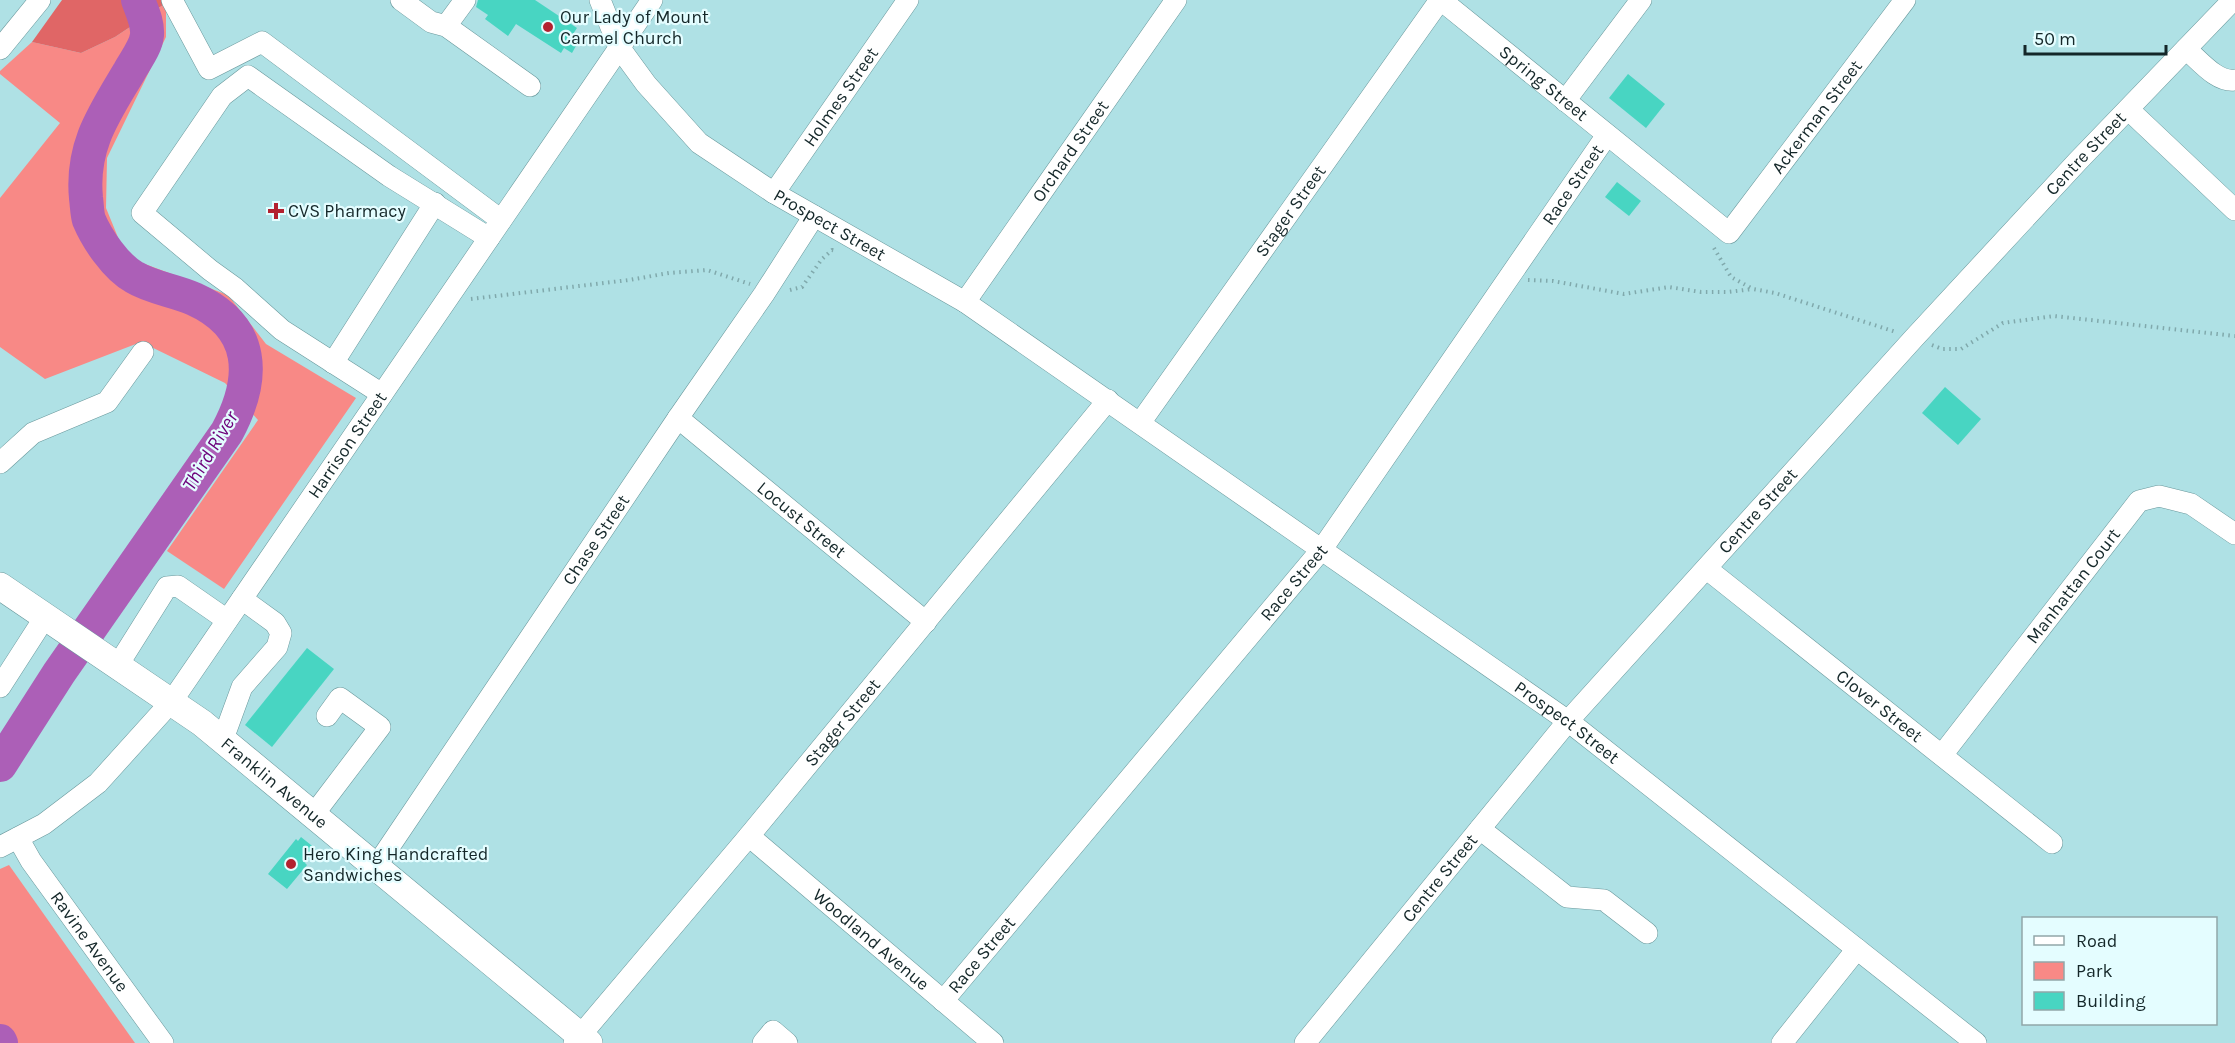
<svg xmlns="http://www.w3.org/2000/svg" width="2235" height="1043" font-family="Karla,sans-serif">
<rect width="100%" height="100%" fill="#afe1e5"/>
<g fill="#f88986">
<path d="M166,3v34l-59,121 -1,50 20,49 102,38 38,49 90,54 -132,191 -57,-38 91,-131 -33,-37 -84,-41 -96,37 -45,-32v-149l60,-75 -60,-49v-3l32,-29 49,11 34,-16z"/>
<path d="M9,865l126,178h-135v-174z"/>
</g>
<path fill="#e06666" d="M62,0h102l2,3 -51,34 -34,16 -49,-11z"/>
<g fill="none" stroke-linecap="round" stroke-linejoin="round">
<g stroke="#ac5fb7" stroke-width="34">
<path d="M0,765l59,-92 168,-241c29,-54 29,-105 -33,-133 -20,-9 -42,-11 -60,-22 -18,-10 -37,-38 -45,-57 -2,-6 -2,-15 -3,-22 -5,-52 18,-84 43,-126 6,-11 17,-25 18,-37 1,-12 -5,-24 -9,-35"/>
<path d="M0,1041l1,2"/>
</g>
</g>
<g fill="#48d5c2">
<path d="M478,0h57l42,28 -4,6 7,5 -8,14 -8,-5 -3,5 -45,-29 -8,12 -23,-17 3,-4 -12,-8z"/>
<path d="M1628,74l37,30 -19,24 -37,-30z"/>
<path d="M1617,182l24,19 -12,15 -24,-19z"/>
<path d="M1945,387l36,32 -23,26 -36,-32z"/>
<path d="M307,648l27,21 -62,78 -27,-22z"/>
<path d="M301,837l15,12 -11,14 2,2 -20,24 -19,-15 28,-35 2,2z"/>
</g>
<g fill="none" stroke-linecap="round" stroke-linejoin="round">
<g stroke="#69989c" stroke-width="22">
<g id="minor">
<path d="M172,0l37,69 53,-27 239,178"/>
<path d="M401,0l30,22 15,4 84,60"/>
<path id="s1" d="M600,0l19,47 27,37 53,59 75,50 191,109 603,419 408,322"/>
<path id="s2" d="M1441,0l288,233 176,-233"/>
<path d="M446,26l19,-26"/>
<path d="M0,49l40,-49"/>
<path d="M2186,49c13,11 31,34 49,31"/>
<path d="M1565,101l76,-101"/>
<path d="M2129,110l106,100"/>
<path id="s3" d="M774,193l134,-193"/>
<path id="s4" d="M965,302l211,-302"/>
<path d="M333,363l102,-160"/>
<path d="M382,394l-100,-64 -47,-42 -25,-18 -68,-57 80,-117 26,-20 141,100 100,62"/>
<path id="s5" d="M678,418l248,204"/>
<path id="s6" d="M1140,423l300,-423"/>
<path d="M0,463l33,-30 74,-31 36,-50"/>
<path id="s7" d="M1707,569l345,274"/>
<path d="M118,665l49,-78 11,-1 49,34"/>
<path d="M0,687l45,-70"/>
<path d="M223,739l19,-52 35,-40 4,-14 -6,-10 -33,-24"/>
<path id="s8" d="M1942,755l197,-254 20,-5 32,8 44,30"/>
<path d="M314,814l66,-87 -40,-29 -13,18"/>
<path d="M1480,829l87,68 37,3 43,33"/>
<path id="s9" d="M749,836l244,207"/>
<path id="s10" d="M18,838l13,23 132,182"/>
<path id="s11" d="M0,847l44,-23 54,-41 74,-82 480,-701"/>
<path id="s12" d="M377,865l301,-447 86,-124 50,-78"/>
<path id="s13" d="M943,1001l379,-452 285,-414"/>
<path id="s14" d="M574,1043l175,-207 359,-436"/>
<path d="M763,1043l10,-12 14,12"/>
<path id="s15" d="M1305,1043l263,-322 346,-383 163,-176 156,-162"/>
<path d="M1782,1043l75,-94"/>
</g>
</g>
<g stroke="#69989c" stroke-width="28">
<g id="major">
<path id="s16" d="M0,586l202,137 387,320"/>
</g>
</g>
<g stroke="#80a9ac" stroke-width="4" stroke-dasharray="1.5 4.5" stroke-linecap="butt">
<path d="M1714,248l17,29 22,12 22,4 121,39"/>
<path d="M1528,280l25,1 71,13 45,-7 32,5h27l25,-3"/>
<path d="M790,290l12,-3 20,-28 10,-9 4,1"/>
<path d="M471,299l158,-19 40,-7 38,-3 43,14"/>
<path d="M1932,345l10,4h19l42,-26 51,-7 181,20"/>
</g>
<use href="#minor" stroke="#fff" stroke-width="21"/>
<use href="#major" stroke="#fff" stroke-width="27"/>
</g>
<g fill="#b3212f" stroke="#e4fdff" stroke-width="2">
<circle cx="548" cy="27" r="6"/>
<path d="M273 202h6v6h6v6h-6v6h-6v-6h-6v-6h6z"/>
<circle cx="291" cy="864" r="6"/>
</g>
<g text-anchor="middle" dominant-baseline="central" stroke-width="4.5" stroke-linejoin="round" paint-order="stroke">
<g font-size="18" fill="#142729" stroke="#e4fdff" text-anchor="start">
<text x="560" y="17">Our Lady of Mount<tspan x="560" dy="21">Carmel Church</tspan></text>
<text x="288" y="211">CVS Pharmacy</text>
<text x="303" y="854">Hero King Handcrafted<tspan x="303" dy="21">Sandwiches</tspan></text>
</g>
<g font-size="18" fill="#142729" stroke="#e4fdff">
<text stroke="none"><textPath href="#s2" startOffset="132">Spring Street</textPath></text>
<text stroke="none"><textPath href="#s3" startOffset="117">Holmes Street</textPath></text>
<text stroke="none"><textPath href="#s2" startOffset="516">Ackerman Street</textPath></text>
<text stroke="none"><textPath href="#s4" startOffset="184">Orchard Street</textPath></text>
<text stroke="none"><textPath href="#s15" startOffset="1184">Centre Street</textPath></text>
<text stroke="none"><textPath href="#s13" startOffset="1032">Race Street</textPath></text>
<text stroke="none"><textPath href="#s6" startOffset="260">Stager Street</textPath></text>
<text stroke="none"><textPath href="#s1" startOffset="330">Prospect Street</textPath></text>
<text stroke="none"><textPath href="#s11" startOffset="538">Harrison Street</textPath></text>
<text stroke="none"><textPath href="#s15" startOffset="699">Centre Street</textPath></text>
<text stroke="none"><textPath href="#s5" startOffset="160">Locust Street</textPath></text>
<text stroke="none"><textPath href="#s12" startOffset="392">Chase Street</textPath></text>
<text stroke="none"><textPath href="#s13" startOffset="546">Race Street</textPath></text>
<text stroke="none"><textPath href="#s8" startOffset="214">Manhattan Court</textPath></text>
<text stroke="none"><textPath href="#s7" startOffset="220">Clover Street</textPath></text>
<text stroke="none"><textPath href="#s1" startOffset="1220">Prospect Street</textPath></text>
<text stroke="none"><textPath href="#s14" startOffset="418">Stager Street</textPath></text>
<text stroke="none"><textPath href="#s16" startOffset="338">Franklin Avenue</textPath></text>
<text stroke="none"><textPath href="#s15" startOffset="213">Centre Street</textPath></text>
<text stroke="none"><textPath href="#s9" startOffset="160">Woodland Avenue</textPath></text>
<text stroke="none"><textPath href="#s10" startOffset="126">Ravine Avenue</textPath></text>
<text stroke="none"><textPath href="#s13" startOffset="60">Race Street</textPath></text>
</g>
<g font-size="20" font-style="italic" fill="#6c007a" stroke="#e4fdff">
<text transform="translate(210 451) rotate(-59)">Third River</text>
</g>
</g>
<rect x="2022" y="917" width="195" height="108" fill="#e4fdff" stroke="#91a7a9" stroke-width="1.5"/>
<rect x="2034" y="936" width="30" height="9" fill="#ffffff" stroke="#91a7a9" stroke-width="1.5"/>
<text x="2076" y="947" font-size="18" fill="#142729">Road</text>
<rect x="2034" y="962" width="30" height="18" fill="#f88986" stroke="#91a7a9" stroke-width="1.5"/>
<text x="2076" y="977" font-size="18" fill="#142729">Park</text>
<rect x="2034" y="992" width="30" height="18" fill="#48d5c2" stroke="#91a7a9" stroke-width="1.5"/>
<text x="2076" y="1007" font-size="18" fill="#142729">Building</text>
<path d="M2025 45v9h141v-9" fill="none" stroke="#142729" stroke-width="3"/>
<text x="2034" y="45" font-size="18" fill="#142729" stroke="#e4fdff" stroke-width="4.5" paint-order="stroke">50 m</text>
</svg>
